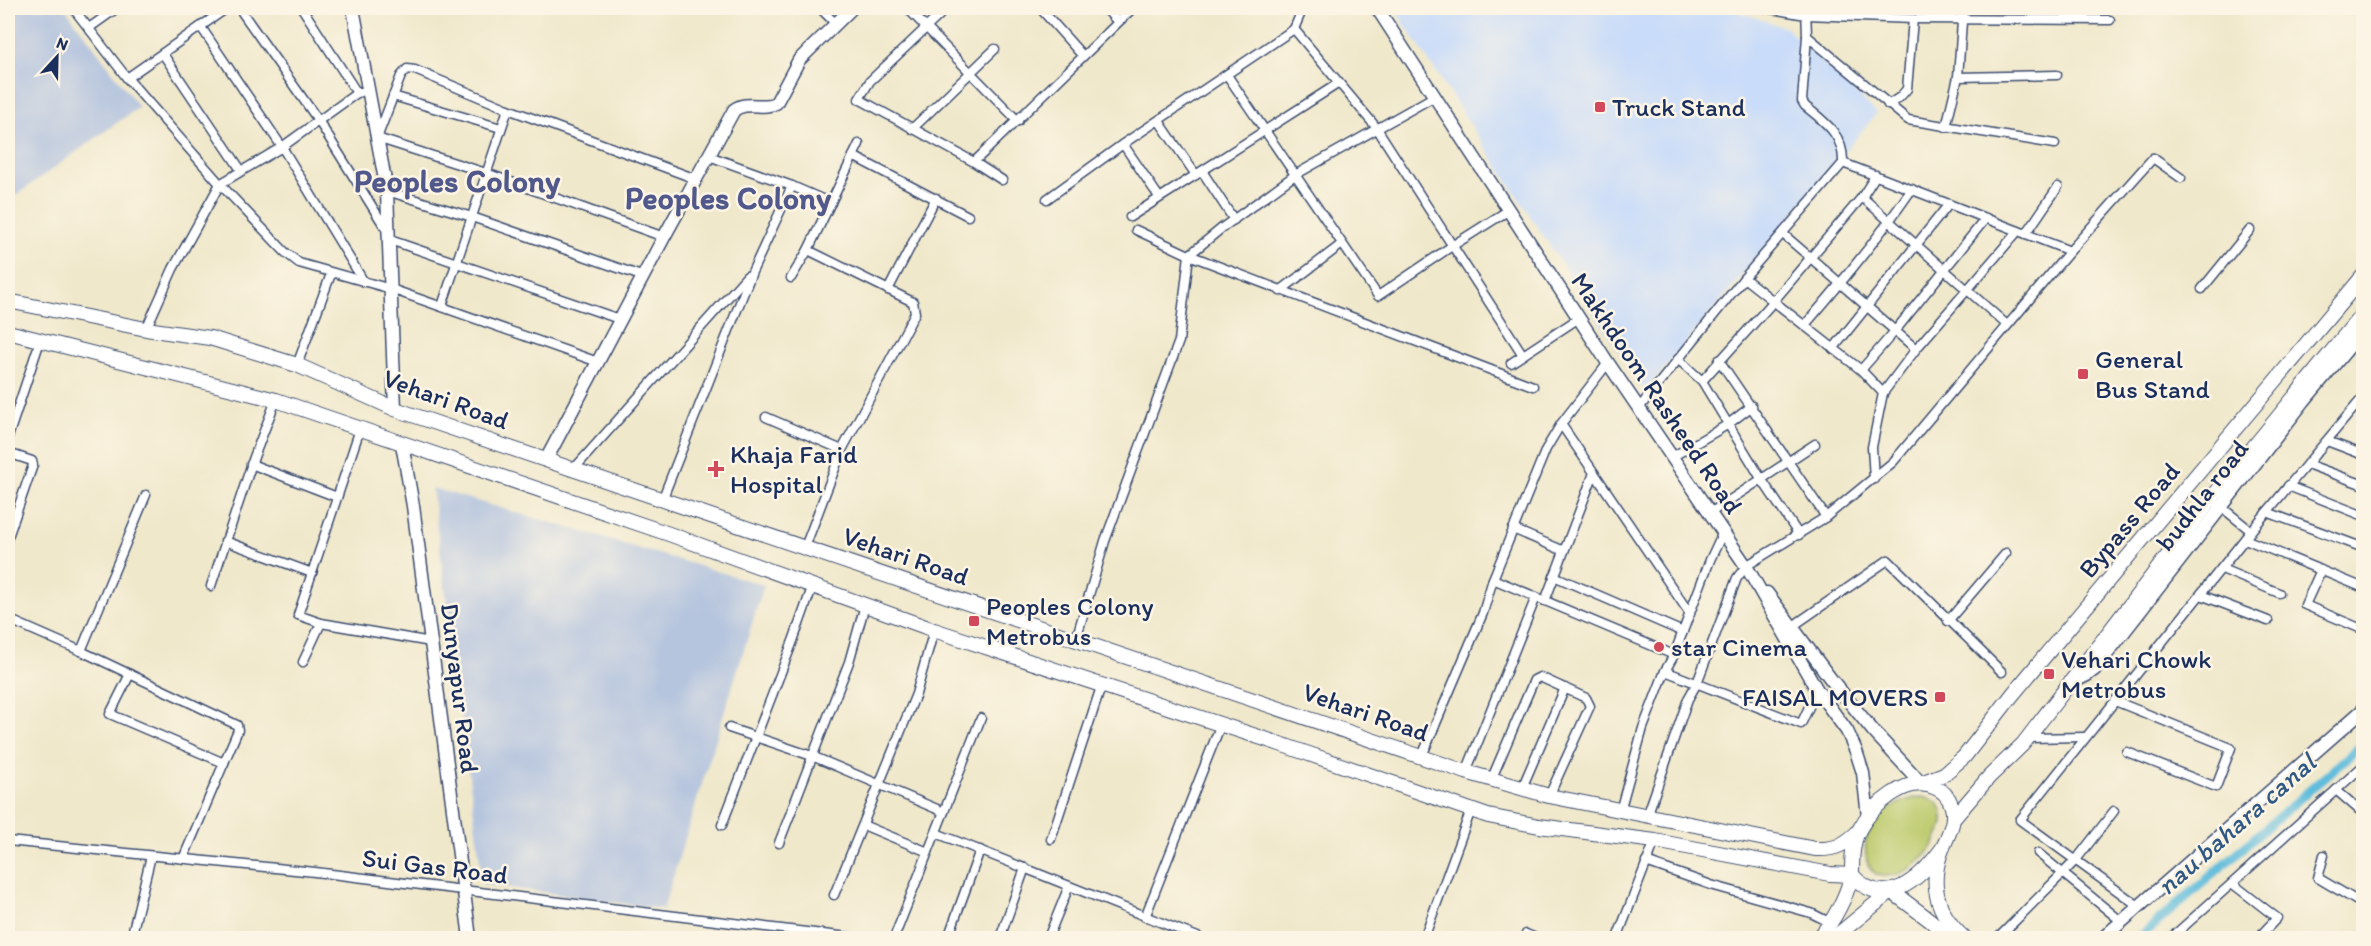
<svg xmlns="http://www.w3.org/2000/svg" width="2371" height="946" font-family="Itim,sans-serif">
<rect width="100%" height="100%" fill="#fcf5e5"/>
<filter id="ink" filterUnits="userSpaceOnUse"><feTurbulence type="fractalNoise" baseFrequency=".0167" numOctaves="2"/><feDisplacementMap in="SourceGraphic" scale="12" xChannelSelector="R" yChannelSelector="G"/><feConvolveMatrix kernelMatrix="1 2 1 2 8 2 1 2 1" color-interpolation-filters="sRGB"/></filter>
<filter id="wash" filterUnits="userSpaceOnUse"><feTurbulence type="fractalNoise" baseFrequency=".008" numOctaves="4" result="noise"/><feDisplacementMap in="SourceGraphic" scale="24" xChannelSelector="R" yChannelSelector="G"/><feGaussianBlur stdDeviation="1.35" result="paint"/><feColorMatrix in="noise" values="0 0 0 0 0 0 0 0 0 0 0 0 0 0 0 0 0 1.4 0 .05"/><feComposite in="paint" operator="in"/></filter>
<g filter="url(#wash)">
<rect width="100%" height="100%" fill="#f0e8cb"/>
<path fill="#c9dcf9" d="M1394,8h333l59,20 91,85 -232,278z"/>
<g fill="#b6c5de">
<path d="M8,8h57l74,99 -131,94z"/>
<path d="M432,488l332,97 -101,324 -180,-25z"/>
</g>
<path fill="#bdcb6e" stroke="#6c7d66" stroke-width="1.5" d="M1920,797c51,3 8,80 -35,79 -20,0 -23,-29 -16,-44 9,-19 30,-32 51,-35z"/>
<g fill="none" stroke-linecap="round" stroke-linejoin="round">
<path stroke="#5ebcdc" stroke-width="9" d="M2139,938l225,-195"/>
</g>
</g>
<g filter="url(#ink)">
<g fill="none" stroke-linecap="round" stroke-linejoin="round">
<g stroke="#3b4b6e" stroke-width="11">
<g id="street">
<path d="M73,8l54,70 93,106 65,68 14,11 92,26 207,73"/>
<path d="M239,8l79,112 70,112"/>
<path d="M302,8l55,85 4,-1"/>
<path d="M820,8l16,16"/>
<path d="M907,8l111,113"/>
<path d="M947,8l-77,73 -11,18 115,63 28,18"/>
<path d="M1040,8l42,47"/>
<path d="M1105,8l12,13"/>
<path d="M1766,8l40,7 107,4 197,1"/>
<path d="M1806,8l1,28 101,84 147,24"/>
<path d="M201,27l81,120 82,135"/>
<path d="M89,28l28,-20"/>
<path d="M1294,29l9,-21"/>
<path d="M163,54l78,116"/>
<path d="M1227,75l151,221 74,-50 57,-36"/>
<path d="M1958,77l99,-2"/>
<path d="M127,78l100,-70"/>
<path d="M393,96l108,32"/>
<path d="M1888,105l12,-8 7,-8 6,-70"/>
<path d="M1159,121l37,54"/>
<path d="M1946,127l12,-50 5,-69"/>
<path d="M912,129l83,-80"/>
<path d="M1123,144l36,53"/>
<path d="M853,156l115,60"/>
<path d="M974,162l159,-154"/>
<path d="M1843,163l227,88"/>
<path d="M1202,171l32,49"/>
<path d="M792,186l39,17"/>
<path d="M387,191l85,26 172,60"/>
<path d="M1862,197l145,128"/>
<path d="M1047,199l76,-55 171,-115 82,98 147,228"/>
<path d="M1130,217l209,-134"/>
<path d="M1136,230l53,25 344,131"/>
<path d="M1783,234l133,115"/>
<path d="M2026,234l32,-47"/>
<path d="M664,237l-178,-64 -109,-35 24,-62 6,-7 8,1 93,39 188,70"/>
<path d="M390,240l232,80"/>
<path d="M791,278l17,-28 51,-106"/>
<path d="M1744,278l117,92 22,23"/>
<path d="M2202,289l48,-59"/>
<path d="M888,290l48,-92"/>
<path d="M1280,291l62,-47"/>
<path d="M442,306l66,-197"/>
<path d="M1805,325c38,-44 74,-88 107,-136"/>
<path d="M146,329l27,-60 47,-85 62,-37 75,-54"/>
<path d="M1833,349l116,-145"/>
<path d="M1678,359l24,22 60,99 37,55"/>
<path d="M1719,360l107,157"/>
<path d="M1511,363l68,-45"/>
<path d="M297,365l34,-91"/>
<path d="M1861,370l34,-39 91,-113"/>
<path d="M1702,381l71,-79 89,-105 14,-22"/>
<path d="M1639,408l105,-130 99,-115c1,-28 -18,-41 -38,-57l-3,-5 5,-65"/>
<path d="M766,417l76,33"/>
<path d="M1561,424l129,190"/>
<path d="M360,429l-62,186 23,8 110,19"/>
<path d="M8,437l32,-96"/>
<path d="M2327,441l37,14"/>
<path d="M8,453l24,8 1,4 -25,72"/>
<path d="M1672,457l55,-32 25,-19"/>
<path d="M251,464l86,33"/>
<path d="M2307,464l57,21"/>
<path d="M573,470l174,-194"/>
<path d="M1874,479l-2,-32 11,-54 33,-44 102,-118"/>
<path d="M2288,486l76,30"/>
<path d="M662,500l90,-228 40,-86 -83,-30"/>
<path d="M2219,505l32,26"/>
<path d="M2267,512l97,36"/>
<path d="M1710,513l105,-69"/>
<path d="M1513,529l51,22"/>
<path d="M2245,539l119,49"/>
<path d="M225,541l87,32"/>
<path d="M805,547l37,-97 73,-137 -2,-11 -105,-52"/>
<path d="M2222,569l57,24"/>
<path d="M2321,570l-16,35 59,25"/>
<path d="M1554,576l129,56"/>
<path d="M1493,579l181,76"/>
<path d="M211,586l43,-129 22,-57"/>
<path d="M2201,595l67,26"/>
<path d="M1545,601l49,-128"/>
<path d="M8,619l73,32 156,74 1,5 -55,129"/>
<path d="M1948,621l58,-68"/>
<path d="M1793,626l95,-66 114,112"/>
<path d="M1076,639l29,-98 74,-200 10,-86 33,-27 73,-53 140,-79"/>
<path d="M81,651l65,-156"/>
<path d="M303,662l18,-39"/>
<path d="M1665,671l136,53 16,-34"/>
<path d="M130,674l-20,40 114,49"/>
<path d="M2115,701l116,47 -15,39 -89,-35"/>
<path d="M729,728l83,28 132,56"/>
<path d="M2027,738l58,-1"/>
<path d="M1422,756l61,-143 10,-34 53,-130 15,-25 47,-61"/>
<path d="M1466,772l70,-175"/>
<path d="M1492,778l42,-98 6,-3 46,21 4,8 -41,90"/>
<path d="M1522,788l43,-100"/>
<path d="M2336,790l28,24"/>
<path d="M1620,811l23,-83 22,-57 9,-16 36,-95 13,-28"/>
<path d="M1647,816l41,-117 9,-16 40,-105 9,-12 80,-49 67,-55 177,-211 83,-93 28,20"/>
<path d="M722,825l71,-184 20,-56"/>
<path d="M863,825l65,27"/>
<path d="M936,833l264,105"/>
<path d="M1051,839l51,-155"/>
<path d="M8,841l307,31 541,66"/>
<path d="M779,843l70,-181 16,-57"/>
<path d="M2038,853l84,69"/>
<path d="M2324,855l-6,23 46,27"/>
<path d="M1646,862l65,23 100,28 20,10"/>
<path d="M2233,884l44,34 -19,20"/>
<path d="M834,895l82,-201 18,-64"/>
<path d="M2140,907l-120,-87 231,-289 113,-135"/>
<path d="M1145,917l76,-193"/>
<path d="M1526,934l10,4"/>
<path d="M131,938l20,-82"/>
<path d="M894,938l87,-220"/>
<path d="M948,938l32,-88"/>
<path d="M1000,938l25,-70"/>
<path d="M1048,938l21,-52"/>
<path d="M1424,938l47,-128"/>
<path d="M1617,938l38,-97"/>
<path d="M1998,938l78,-78 38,-49"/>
<path d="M2171,938l193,-173"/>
</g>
</g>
<g stroke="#3b4b6e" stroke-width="15">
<g id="secondary">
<path d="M353,8l34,183 8,218"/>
<path d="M1377,8l231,355 138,203 71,124 30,41 9,20 7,22 5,43"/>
<path d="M402,444l11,62 57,432"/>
<path d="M546,460l118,-223 70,-127c13,-10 29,0 42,-7l23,-43 53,-52"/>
<path d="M1767,593l63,85 44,54 47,51"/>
<path d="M2071,683l16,-8 8,-6 209,-268 60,-72"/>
<path d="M2103,938l261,-229"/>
</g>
</g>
<g stroke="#3b4b6e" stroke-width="16">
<g id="primary">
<path d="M8,301l138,28 64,9 87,27 98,44 1071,363 83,24 266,53c20,1 29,-4 43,-17"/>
<path d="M8,332l268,68 393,134 265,96 349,115 205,71 51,10 116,15 175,33 22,1c-7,25 -17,44 -33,63"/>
<path d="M1921,783l23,-9 20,-17 49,-63 351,-419"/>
<path d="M1954,818l35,-41 34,-33 189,-246 152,-186"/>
<path d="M1942,849c-22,30 -57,63 -90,26 0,-15 0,-32 7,-45 13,-24 48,-57 77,-42 7,3 12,8 15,16 6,15 -2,29 -8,43 -15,36 -7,66 21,91"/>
<path d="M1834,938l57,-47 40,30 18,17"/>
</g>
</g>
<use href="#street" stroke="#fff" stroke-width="8"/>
<use href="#secondary" stroke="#fff" stroke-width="12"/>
<use href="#primary" stroke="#fff" stroke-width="14"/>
</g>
</g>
<g fill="#d1495b" stroke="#fcf5e5" stroke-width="2">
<rect x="1594" y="101" width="12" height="12" rx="3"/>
<rect x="2077" y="368" width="12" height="12" rx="3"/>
<path d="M713 460h6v6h6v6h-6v6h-6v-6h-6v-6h6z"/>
<rect x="968" y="615" width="12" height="12" rx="3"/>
<circle cx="1659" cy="647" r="6"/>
<rect x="2043" y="668" width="12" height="12" rx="3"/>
<rect x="1934" y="691" width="12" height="12" rx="3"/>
</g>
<g text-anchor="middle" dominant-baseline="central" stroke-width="5" stroke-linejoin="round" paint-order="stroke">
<g font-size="26" fill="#1b2f5e" stroke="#fcf5e5" text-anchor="start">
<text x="1612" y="107">Truck Stand</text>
<text x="2095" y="359">General<tspan x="2095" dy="30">Bus Stand</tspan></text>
<text x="730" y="454">Khaja Farid<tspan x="730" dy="30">Hospital</tspan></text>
<text x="986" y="606">Peoples Colony<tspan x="986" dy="30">Metrobus</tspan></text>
<text x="1671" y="647">star Cinema</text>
<text x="2061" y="659">Vehari Chowk<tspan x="2061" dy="30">Metrobus</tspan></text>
<text x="1928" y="697" text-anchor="end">FAISAL MOVERS</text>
</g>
<g font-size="26" fill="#1b2f5e" stroke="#fcf5e5">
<text transform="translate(1657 393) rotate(56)">Makhdoom Rasheed Road</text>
<text transform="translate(446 399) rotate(20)">Vehari Road</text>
<text transform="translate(2202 495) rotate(-52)">budhla road</text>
<text transform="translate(2129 520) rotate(-50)">Bypass Road</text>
<text transform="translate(906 556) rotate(19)">Vehari Road</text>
<text transform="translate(460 688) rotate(83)">Dunyapur Road</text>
<text transform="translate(1366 712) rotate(19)">Vehari Road</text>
<text transform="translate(435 866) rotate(7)">Sui Gas Road</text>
</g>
<g font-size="27" font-style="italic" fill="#2f5984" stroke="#fcf5e5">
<text transform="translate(2236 824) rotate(-41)">nau bahara canal</text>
</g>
<g font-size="32" font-weight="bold" fill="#51588b" stroke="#fcf5e5">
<text x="457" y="181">Peoples Colony</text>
<text x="728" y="198">Peoples Colony</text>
</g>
</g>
<rect width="2371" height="946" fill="none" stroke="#fcf5e5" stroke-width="30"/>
<g transform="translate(57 57) rotate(22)" stroke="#fcf5e5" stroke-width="4.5" paint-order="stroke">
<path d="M0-4.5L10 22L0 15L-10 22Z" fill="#1b2f5e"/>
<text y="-9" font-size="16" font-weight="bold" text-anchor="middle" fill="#1b2f5e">N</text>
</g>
</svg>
